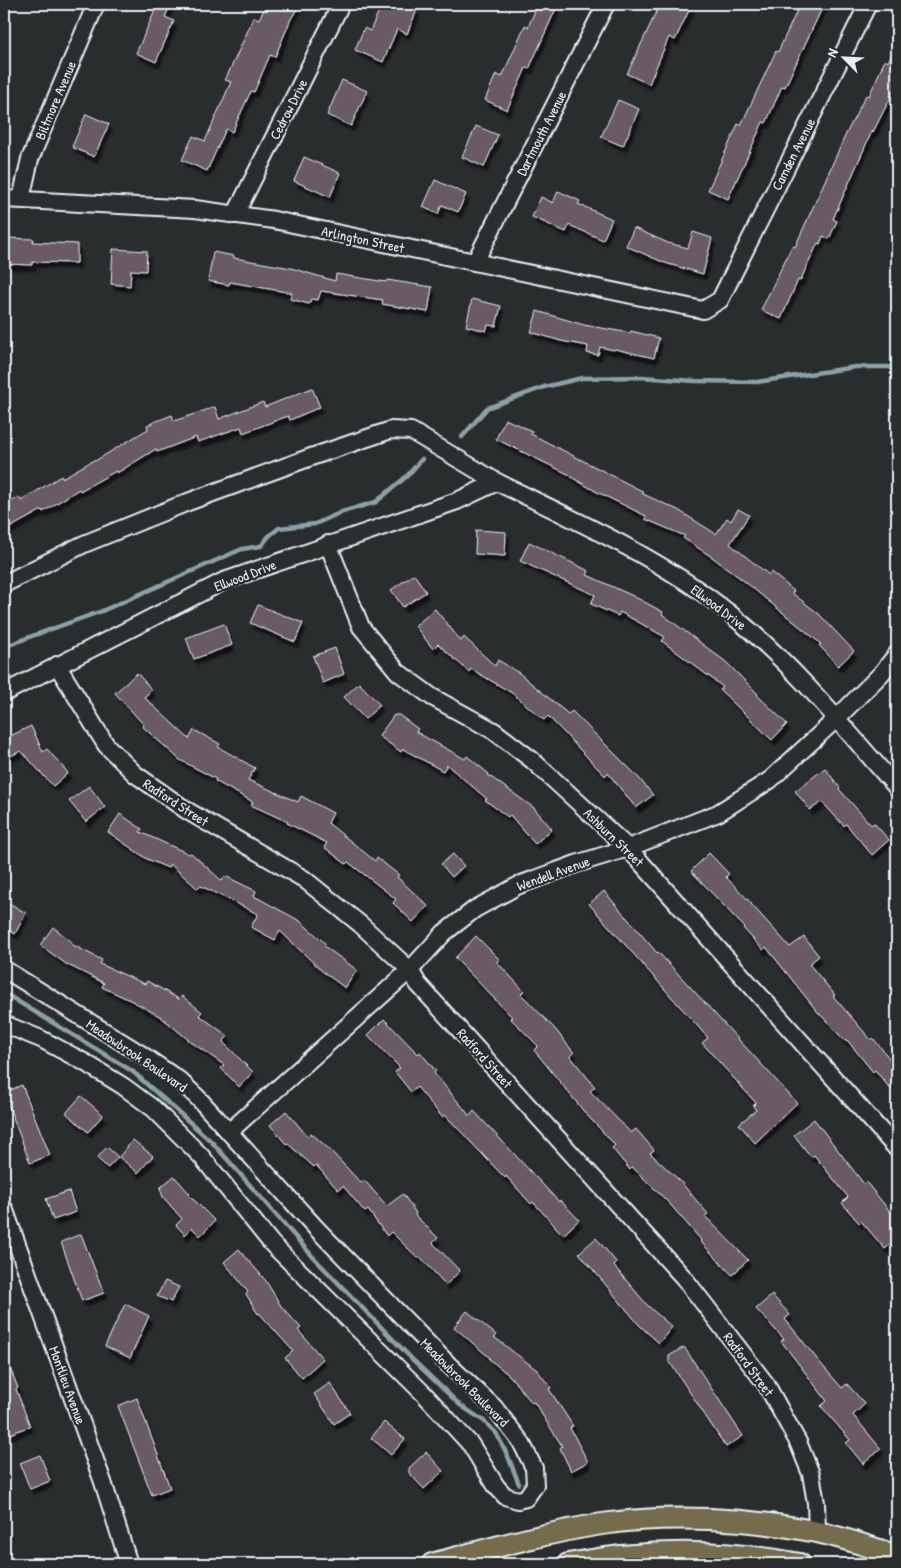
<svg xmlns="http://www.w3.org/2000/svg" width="901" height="1568" font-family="'Patrick Hand',sans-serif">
<defs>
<filter id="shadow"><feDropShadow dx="3" dy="5.5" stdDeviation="1" flood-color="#0009"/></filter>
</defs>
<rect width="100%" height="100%" fill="#2a2d2e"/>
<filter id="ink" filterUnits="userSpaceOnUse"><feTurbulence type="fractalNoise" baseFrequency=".02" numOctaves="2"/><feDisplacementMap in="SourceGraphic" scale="10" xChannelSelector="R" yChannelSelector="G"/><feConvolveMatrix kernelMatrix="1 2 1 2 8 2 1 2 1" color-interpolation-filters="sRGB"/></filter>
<g filter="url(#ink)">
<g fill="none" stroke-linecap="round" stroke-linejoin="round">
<g stroke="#8ca1a7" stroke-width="4.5">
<path d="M462,437l25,-29 57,-21 38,-9 59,-1 54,4 62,1 98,-15h42"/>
<path d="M4,647l28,-11 70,-25 140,-62 19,-3 8,-10 10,-8 36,-4 27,-12 34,-10 31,-26 15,-17"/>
<path d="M4,993l128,78 80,71 101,115 99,102 48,46 24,16 12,12 11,21 12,30"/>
</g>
</g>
<g fill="#6a5a66" stroke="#e8f1f8" filter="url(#shadow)">
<path d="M158,4h13l-6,13 9,4 -18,41 -20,-9z"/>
<path d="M267,4h33l-9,15 -16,38 -5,-2 -16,37 -3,-1 -19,41 -6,-3 -19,42 -25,-11 11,-24 12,5 26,-59 -6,-2 10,-21 19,-42 5,2z"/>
<path d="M382,4h22l13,6 -10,24 -10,-5 -14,33 -28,-12 9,-22 6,3z"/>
<path d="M538,4h20l-29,65 -3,-1 -19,42 -22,-10 11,-26 6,3 23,-52 3,2z"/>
<path d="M660,4h32l-17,36 -6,-3 -20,47 -22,-10z"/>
<path d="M800,4h24l-39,83 -3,-1 -16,37 -3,-1 -35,77 -20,-9 30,-66 3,1 35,-74 2,1z"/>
<path d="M897,41v44l-24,47 -1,-1 -39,88 4,2 -8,18 -6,-3 -3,8 -2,-1 -18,38 -2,-1 -17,39 -20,-9 31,-64 3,1 51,-113 20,-39 3,1 16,-36 3,2z"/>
<path d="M342,80l25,11 -16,35 -24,-11z"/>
<path d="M618,100l21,9 -16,37 -22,-9z"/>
<path d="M86,114l23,10 -15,33 -22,-10z"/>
<path d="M476,126l22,9 -14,32 -22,-10z"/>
<path d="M304,157l36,16 -10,24 -36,-16z"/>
<path d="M435,180l31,14 -8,18 -16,-7 -4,9 -15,-7z"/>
<path d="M558,191l22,10 -2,3 34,15 -9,21 -34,-15 -3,7 -34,-15 9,-20 12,6z"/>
<path d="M634,228l34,15 20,5 5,-16 19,6 -9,36 -38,-11 -39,-17z"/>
<path d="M4,238l30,1 -1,3 44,2v19l-45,-1v3l-28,-1z"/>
<path d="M113,249l34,2 -1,20 -15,-1 -1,16 -19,-2z"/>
<path d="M213,252l21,4v2l57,10 44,13 1,-7 50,8 1,-2 45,7 -4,25 -46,-8 1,-4 -62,-9 -3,9 -7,-1 -2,5 -19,-5 2,-6 -62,-11 -1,3 -21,-4z"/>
<path d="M472,299l29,7 -5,20 -8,-1 -2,6 -20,-5z"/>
<path d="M537,311l47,14 46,8 1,-2 28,7 -5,20 -39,-9 -1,1 -14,-3 -2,8 -11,-2 1,-7 -27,-5 -30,-9z"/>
<path d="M312,388l8,19 -30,13 -2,-4 -45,17 -2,-6 -43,15 -2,-5 -39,15 -1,-3 -39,24 -1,-2 -36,20 -1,-2 -36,23 -1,-2 -38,21v-25l15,-9 2,4 40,-25 1,2 32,-18 1,1 53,-32 -1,-4 25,-10 2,6 41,-14 4,12 44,-17 2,5z"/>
<path d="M505,419l27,12 -1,3 113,58 -1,2 35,16 38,24 11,-16 4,3 7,-12 11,6 -19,29 39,31 2,-3 23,19 -2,2 27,21 35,37 -16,15 -19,-21 2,-1 -77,-63 -32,-24 -29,-19 2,-2 -40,-17 1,-3 -49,-24 -26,-15 1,-1 -76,-37z"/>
<path d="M476,530l30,2 -1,24 -30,-2z"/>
<path d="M529,542l60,29 -2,4 46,21 30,16 -1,2 64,48 32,32 -1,1 30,29 -15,16 -52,-50 3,-3 -61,-46 3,-4 -45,-25 -2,4 -27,-12 4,-9 -75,-34z"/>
<path d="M414,574l12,18 -23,15 -12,-17z"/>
<path d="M258,605l45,18 -8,19 -45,-19z"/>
<path d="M435,609l26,32 3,-4 31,29 3,-6 21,13 49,41 4,-3 66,66 15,18 -17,13 -28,-35 -3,3 -57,-60 -4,4 -32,-27 -41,-24 -2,3 -31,-28 -5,5 -18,-23z"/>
<path d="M224,624l8,21 -38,14 -8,-21z"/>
<path d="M335,648l9,26 -21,9 -10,-27z"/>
<path d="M137,673l15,17 -8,7 45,42 5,-9 26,14 -2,3 37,21 -7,12 50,22 3,-6 32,17 -5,10 47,38 2,-3 22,17 -2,2 31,29 -15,16 -20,-19 3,-4 -48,-37 -2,2 -22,-17 3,-4 -40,-20 1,-1 -37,-17 2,-3 -38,-21 1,-2 -36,-19 -37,-33 1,-2 -29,-32z"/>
<path d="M359,683l21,22 -15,14 -21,-22z"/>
<path d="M394,715h5l19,14 -2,3 49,27 2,-3 22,18 -1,1 46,33 18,21 -17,15 -25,-29 -2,2 -23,-17 2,-1 -40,-34 -4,6 -40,-22 -2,3 -22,-16z"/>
<path d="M31,726l12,26 4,-3 21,24 -15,13 -32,-35 -17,8v-20z"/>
<path d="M825,768l15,20 -1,1 32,36 3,-2 15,17 -17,15 -26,-31 -2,2 -22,-24 -12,8 -15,-19z"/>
<path d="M89,786l16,21 -19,15 -17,-21z"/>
<path d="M120,814l22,15 -2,3 49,22 2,-1 31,28 3,-5 31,15 -2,5 46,25 26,23 -2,2 33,24 -12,18 -23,-17 -42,-40 -5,9 -24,-13 7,-13 -57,-28 -3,3 -28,-25 -2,4 -21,-9 -39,-27z"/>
<path d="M709,853l20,21 -3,3 26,27h-1l39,43 14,-10 15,19 -10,8 26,31 -2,1 38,44 2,-2 24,30v29l-22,-27 -2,2 -26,-32 -2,1 -29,-31 -50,-63 -3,3 -20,-22 1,-1 -53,-56z"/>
<path d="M453,854l11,12 -12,11 -11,-13z"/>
<path d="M604,891l53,62 1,-1 139,151 -42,40 -16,-19 17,-14 -3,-4 3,-3 -54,-60 6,-5 -119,-134z"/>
<path d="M4,900l22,13 -11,21 -11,-7z"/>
<path d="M53,927l19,15 -1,2 31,16 -2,4 45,20 2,-3 32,18 3,-3 20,16 -3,3 29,21 -5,6 30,30 -14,15 -18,-19 3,-3 -33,-23 -30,-25 -27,-15 -32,-15 2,-4 -38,-19 -26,-19z"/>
<path d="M476,936l23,23 -2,3 27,29 -3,3 34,35 19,24 -4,3 25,31 -5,4 41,42 5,-4 18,21 -4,3 29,27 29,34 -3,2 43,44 -16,15 -32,-34 1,-1 -33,-38 -36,-35 -2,3 -18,-22 3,-3 -29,-31 -52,-64 4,-4 -28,-28 2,-1 -57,-59z"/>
<path d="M384,1019l34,35 2,-2 16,19 -2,2 36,43 4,-5 85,91 1,-2 19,20 -16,15 -30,-33 -2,2 -25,-28 -1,2 -60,-63 -3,2 -25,-30 -6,5 -16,-20 5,-4 -32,-33z"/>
<path d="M22,1085l28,70 -20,8 -26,-70z"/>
<path d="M81,1096l22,19 -15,17 -22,-19z"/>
<path d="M286,1111l22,26 3,-4 19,17 31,33 3,-3 23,26 16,-12 13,19 -1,2 23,23 -5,5 27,28 -14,14 -26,-28 -2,1 -27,-26 -4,4 -19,-26 -3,2 -22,-26 -5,4 -22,-25 -2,2 -27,-24 -1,1 -16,-19z"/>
<path d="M814,1119l50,65 2,-2 31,38v18l-12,11 -24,-28 -2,2 -17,-20 6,-6 -34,-42 -3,2 -17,-22z"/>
<path d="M133,1140l20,16 -15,17 -19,-16z"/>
<path d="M107,1147l11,10 -10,11 -11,-10z"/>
<path d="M174,1176l16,18 -1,1 26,26 -15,15 -8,-8 -7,7 -9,-10 6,-6 -19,-22 -3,-9z"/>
<path d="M69,1191l7,21 -23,8 -7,-21z"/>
<path d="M81,1234l23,59 -22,8 -21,-59z"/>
<path d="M596,1238l21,25 -3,3 34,40 24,21 -13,16 -18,-16 -62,-74z"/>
<path d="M239,1249l27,32 15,25 20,22 -3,2 25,29 -21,19 -17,-20 8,-7 -34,-38 -1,1 -12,-20 2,-2 -24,-30z"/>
<path d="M165,1281l14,6 -8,15 -14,-6z"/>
<path d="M772,1295l18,20 -5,4 36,45 21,24 5,-4 18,20 -12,11 28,34 -18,15 -17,-21 4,-3 -29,-34 6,-5 -46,-60 3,-2 -28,-30z"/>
<path d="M125,1304l24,12 -19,42 -25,-12z"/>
<path d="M467,1311l29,24 -2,2 43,33 14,18 -2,1 24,37 -3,2 18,34 -17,9 -11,-23 2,-2 -28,-44 -2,1 -22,-27 -21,-17 1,-1 -36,-31z"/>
<path d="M684,1347l59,89 -17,11 -57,-86v-5z"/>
<path d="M4,1353l14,35 -2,1 14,37 -20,8 -6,-17z"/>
<path d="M330,1383l20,30 -16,11 -20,-30z"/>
<path d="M137,1398l33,90 -18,7 -34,-89z"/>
<path d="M384,1422l21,17 -14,16 -20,-17z"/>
<path d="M426,1452l17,19 -19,18 -15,-16v-5z"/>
<path d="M40,1455l10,26 -20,8 -10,-26z"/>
</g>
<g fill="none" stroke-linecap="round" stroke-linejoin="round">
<g stroke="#e8f1f8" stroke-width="20">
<g id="minor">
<path d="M4,199l191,10 79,11 429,90 17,-10 148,-296"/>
<path d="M21,199l9,-40 66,-155"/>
<path d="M235,215l106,-211"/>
<path d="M475,262l131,-258"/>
<path d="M328,544l33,83 37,45 34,25 62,34 38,29 96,88 269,301"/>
<path d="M4,584l80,-40 104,-42 126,-46 77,-26 20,1 86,51"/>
<path d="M57,665l49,80 29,29 51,36 118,69 56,45 50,46 8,14 266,294 82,106 32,58 13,32 5,29 1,29"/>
<path d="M4,693l220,-112 233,-80 40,-19c83,41 171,79 242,139 59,49 108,110 158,167"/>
<path d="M4,969l137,85 38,26 20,19 117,129 133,137 45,42 27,35 13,26 1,17 -9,13 -8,2 -13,-4 -9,-10 -25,-41 -46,-50 -153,-151 -71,-88 -47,-47 -31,-23 -39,-24 -43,-23 -37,-15"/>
<path d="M230,1131l180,-161 34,-37 31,-24 44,-24 57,-21 52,-16 90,-35 52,-33 66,-61 45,-45 16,-20"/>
<path d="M4,1208l99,274 26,82"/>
</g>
</g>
<g stroke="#e8f1f8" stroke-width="24">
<g id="major">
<path d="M432,1564c56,-15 112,-31 170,-40 68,-10 148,-6 215,8 28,6 54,15 80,24"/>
<path d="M568,1564c76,-15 155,-15 232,0"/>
</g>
</g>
<use href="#minor" stroke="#2a2d2e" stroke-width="16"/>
<use href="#major" stroke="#746c4b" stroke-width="20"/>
</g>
</g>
<g text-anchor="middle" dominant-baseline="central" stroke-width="4.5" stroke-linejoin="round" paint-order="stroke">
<g font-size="14" fill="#e8f1f8" stroke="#2a2d2e">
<text transform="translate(55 100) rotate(-67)">Biltmore Avenue</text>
<text transform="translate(288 109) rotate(-63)">Cedrow Drive</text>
<text transform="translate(541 133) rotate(-63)">Dartmouth Avenue</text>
<text transform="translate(793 154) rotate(-63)">Camden Avenue</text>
<text transform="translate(363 239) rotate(12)">Arlington Street</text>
<text transform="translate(245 575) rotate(-21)">Ellwood Drive</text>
<text transform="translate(719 607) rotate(37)">Ellwood Drive</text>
<text transform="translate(176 802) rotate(33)">Radford Street</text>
<text transform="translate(614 837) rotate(44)">Ashburn Street</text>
<text transform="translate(553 873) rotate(-20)">Wendell Avenue</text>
<text transform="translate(137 1055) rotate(34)">Meadowbrook Boulevard</text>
<text transform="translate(485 1058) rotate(48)">Radford Street</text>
<text transform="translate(749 1364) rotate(54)">Radford Street</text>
<text transform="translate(465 1382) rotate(45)">Meadowbrook Boulevard</text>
<text transform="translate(68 1385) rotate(70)">Montlieu Avenue</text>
</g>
</g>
<rect width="901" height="1568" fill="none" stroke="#2a2d2e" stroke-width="20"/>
<rect x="10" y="10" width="881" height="1548" fill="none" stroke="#e8f1f8" stroke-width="2" filter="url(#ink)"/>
<g transform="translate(844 58) rotate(294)" stroke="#2a2d2e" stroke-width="4" paint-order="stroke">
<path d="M0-4L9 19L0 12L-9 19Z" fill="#e8f1f8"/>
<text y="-8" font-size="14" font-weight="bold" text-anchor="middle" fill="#e8f1f8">N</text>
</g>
</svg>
